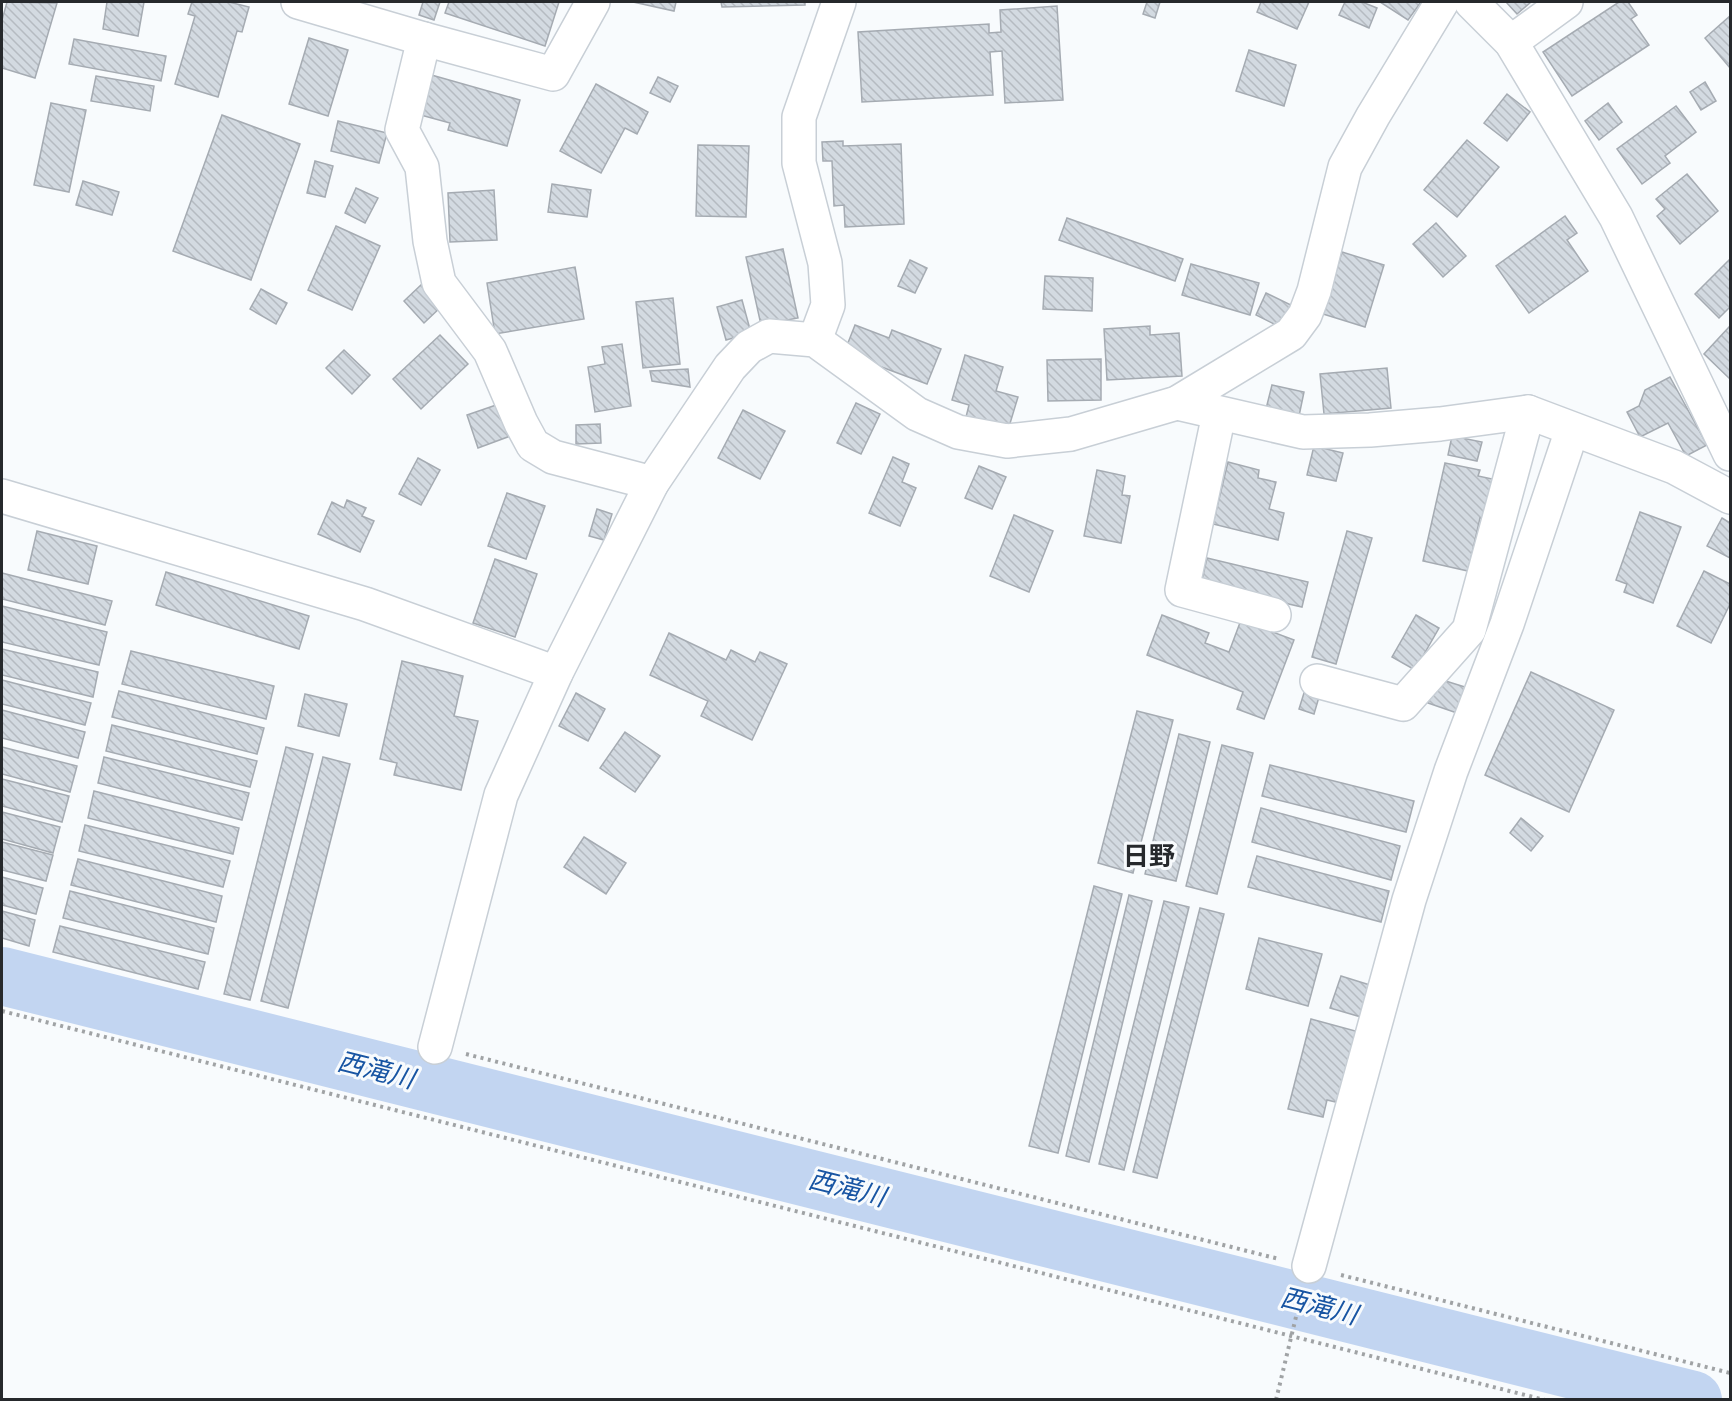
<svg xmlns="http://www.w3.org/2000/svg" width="1732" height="1401" font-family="Jost,'Noto Sans JP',sans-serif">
<defs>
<pattern id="building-back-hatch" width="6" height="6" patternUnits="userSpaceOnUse" patternTransform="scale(1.5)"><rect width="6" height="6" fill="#d3dae1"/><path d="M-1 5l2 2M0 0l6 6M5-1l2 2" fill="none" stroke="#b5bbc1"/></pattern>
</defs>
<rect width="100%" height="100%" fill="#f8fbfd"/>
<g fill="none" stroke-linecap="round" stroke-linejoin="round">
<path stroke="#c2d5f1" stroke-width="58" d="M2,976l1691,424"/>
</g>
<g fill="url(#building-back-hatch)" stroke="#a5abb2" stroke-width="1.5">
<path d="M7,2l50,1 -22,75 -33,-10v-48z"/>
<path d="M107,2h37l-6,34 -35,-7z"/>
<path d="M192,2h37l20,5 -7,25 -5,-1 -19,66 -43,-13 20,-68 -7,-2z"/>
<path d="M423,2h17l-6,18 -15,-5z"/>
<path d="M449,2h110l-14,44 -100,-33z"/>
<path d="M633,2h43l-2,9z"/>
<path d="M721,2h84v3l-83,2z"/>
<path d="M1147,2h13l-5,16 -12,-4z"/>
<path d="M1261,2h48l-12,27 -40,-17z"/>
<path d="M1345,2h17l15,6 -8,20 -30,-13z"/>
<path d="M1380,2h41l-13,18z"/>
<path d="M1506,2h25l-14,12z"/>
<path d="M1619,2h9l9,13 -6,4 18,26 -77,51 -29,-44z"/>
<path d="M1057,6l6,94 -58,3 -3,-52 -12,1 3,43 -131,7 -4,-70 131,-8v9l12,-1 -1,-22z"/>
<path d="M1730,16v52l-25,-30z"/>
<path d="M309,38l39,12 -20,66 -39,-12z"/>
<path d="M74,39l92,17 -5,25 -92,-17z"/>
<path d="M1249,50l47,15 -12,41 -48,-15z"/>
<path d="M428,74l92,26 -13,46 -59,-16 2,-7 -33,-9z"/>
<path d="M96,76l58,10 -4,25 -59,-10z"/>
<path d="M658,77l20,9 -8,16 -20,-9z"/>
<path d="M1705,82l11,19 -15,9 -11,-18z"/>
<path d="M596,84l52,28 -11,22 -12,-6 -24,45 -41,-22z"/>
<path d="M1507,94l23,18 -23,29 -23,-18z"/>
<path d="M51,103l35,7 -17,82 -35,-7z"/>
<path d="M1608,103l14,19 -23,18 -14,-19z"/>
<path d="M1676,106l20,26 -31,24 5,7 -28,21 -25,-35z"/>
<path d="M222,115l78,29 -49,136 -78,-29z"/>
<path d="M338,121l49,12 -8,30 -48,-12z"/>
<path d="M1467,140l32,27 -42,50 -33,-27z"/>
<path d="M843,141v5l58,-2 3,80 -59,3 -1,-22 -10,1 -2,-45h-9l-1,-19z"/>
<path d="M698,145l51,1 -3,71 -50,-1z"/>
<path d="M315,161l18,5 -8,31 -18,-4z"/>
<path d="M1687,174l31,37 -38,33 -23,-28 8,-7 -9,-10z"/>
<path d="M83,181l36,11 -7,23 -36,-10z"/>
<path d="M552,184l39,6 -4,27 -39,-5z"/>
<path d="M356,188l22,10 -13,25 -20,-10z"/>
<path d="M494,190l3,50 -47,2 -2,-49z"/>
<path d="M1565,216l12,17 -10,7 21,31 -59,42 -33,-47z"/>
<path d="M1067,218l116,41 -8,22 -116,-41z"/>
<path d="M1436,223l30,33 -23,21 -30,-33z"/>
<path d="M336,226l44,20 -28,64 -44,-20z"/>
<path d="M783,249l15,69 -37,7 -15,-68z"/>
<path d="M1342,252l42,13 -19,62 -42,-13z"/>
<path d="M1730,259v48l-11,11 -24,-24z"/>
<path d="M910,260l17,8 -12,25 -17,-7z"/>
<path d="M1191,264l68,19 -9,32 -68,-20z"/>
<path d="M575,267l9,52 -89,15 -8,-51z"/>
<path d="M1045,276l48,2 -1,33 -49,-2z"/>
<path d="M423,283l20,22 -19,18 -20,-22z"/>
<path d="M261,289l26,14 -11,21 -26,-15z"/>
<path d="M1266,293l25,12 -11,22 -24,-12z"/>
<path d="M673,298l7,66 -37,4 -7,-66z"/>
<path d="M742,300l9,33 -25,7 -9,-33z"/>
<path d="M855,325l34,13 3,-8 49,19 -14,35 -83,-31z"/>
<path d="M1150,326v9l29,-2 3,43 -75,4 -3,-51z"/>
<path d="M1730,326v53l-26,-25z"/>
<path d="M440,335l28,29 -47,45 -28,-30z"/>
<path d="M622,344l9,62 -36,6 -7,-45 17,-3 -3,-17z"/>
<path d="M344,350l26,25 -18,19 -26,-26z"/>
<path d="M965,355l38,12 -7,24 22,6 -10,33 -42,-13 3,-12 -17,-5z"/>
<path d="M1101,359v41l-53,1 -1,-41z"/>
<path d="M1387,368l4,40 -67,6 -4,-40z"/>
<path d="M688,369l2,18 -38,-6 -2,-10z"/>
<path d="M1670,377l37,68 -21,11 -18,-33 -28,14 -13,-25 12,-6 6,-16z"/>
<path d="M1272,385l32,7 -5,24 -33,-7z"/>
<path d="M502,403l11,32 -35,13 -11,-33z"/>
<path d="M856,403l24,11 -19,40 -24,-11z"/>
<path d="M743,410l42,21 -25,48 -42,-21z"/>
<path d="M600,424l1,19 -25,1v-19z"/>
<path d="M1452,436l30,6 -5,19 -29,-6z"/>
<path d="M1314,446l29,7 -7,28 -29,-6z"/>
<path d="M893,457l16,7 -7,18 14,6 -16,38 -31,-13z"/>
<path d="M418,458l22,12 -19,35 -22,-11z"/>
<path d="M1228,462l31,8 -1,8 18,4 -7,27 15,4 -6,27 -65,-16z"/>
<path d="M1445,463l35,7 -2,6 19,4 -9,40 -8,-2 -12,53 -45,-10z"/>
<path d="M979,466l27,11 -14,32 -27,-11z"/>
<path d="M1097,470l28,6 -3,19 8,1 -9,47 -37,-7z"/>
<path d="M507,493l38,13 -19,53 -38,-13z"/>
<path d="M347,500l19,8 -4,8 12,5 -14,31 -42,-18 14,-32 12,6z"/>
<path d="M597,509l15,5 -8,26 -15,-4z"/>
<path d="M1640,512l41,15 -28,76 -29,-11 3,-8 -11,-4z"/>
<path d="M1014,515l39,16 -24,61 -39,-16z"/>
<path d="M1722,518l8,5v35l-23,-12z"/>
<path d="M37,531l60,15 -9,38 -60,-14z"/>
<path d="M1347,531l25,7 -36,126 -24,-7z"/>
<path d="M1207,558l101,24 -6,25 -101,-23z"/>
<path d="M495,559l42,15 -22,63 -42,-14z"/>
<path d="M1704,571l26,13v20l-19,39 -34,-17z"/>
<path d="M166,572l143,44 -10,33 -143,-44z"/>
<path d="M2,573l110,28 -7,24 -103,-26z"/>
<path d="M2,606l105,26 -8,33 -97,-23z"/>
<path d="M1162,615l47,18 -4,10 24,9 12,-32 53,20 -30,79 -27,-10 6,-17 -96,-37z"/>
<path d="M1416,615l23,13 -24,42 -23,-13z"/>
<path d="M669,633l57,27 5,-10 24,12 5,-10 27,12 -35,76 -51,-24 7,-15 -58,-26z"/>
<path d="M2,649l96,23 -5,25 -91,-22z"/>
<path d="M131,651l143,35 -8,33 -144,-35z"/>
<path d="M402,661l61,15 -9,40 24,5 -17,69 -67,-15 3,-12 -17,-4z"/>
<path d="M1531,672l83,38 -45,102 -84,-37z"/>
<path d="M1436,678l29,9 -8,26 -29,-10z"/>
<path d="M2,680l89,23 -6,22 -83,-21z"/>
<path d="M119,691l145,37 -7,26 -145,-37z"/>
<path d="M576,693l29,16 -17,32 -29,-15z"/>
<path d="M1304,693l15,4 -5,17 -15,-5z"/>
<path d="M305,694l42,10 -8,32 -41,-10z"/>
<path d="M2,710l83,22 -7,26 -76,-20z"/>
<path d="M1137,711l36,9 -40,153 -35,-10z"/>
<path d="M112,725l145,36 -7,26 -144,-36z"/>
<path d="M625,732l35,24 -25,36 -35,-24z"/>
<path d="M1179,734l31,8 -34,139 -31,-7z"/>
<path d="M1222,745l31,8 -36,141 -31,-8z"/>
<path d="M2,747l75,19 -7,26 -68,-18z"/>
<path d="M286,747l27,7 -63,246 -26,-6z"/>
<path d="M104,757l145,36 -7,27 -144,-37z"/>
<path d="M323,757l27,7 -62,244 -27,-7z"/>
<path d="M1270,765l144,36 -8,31 -144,-36z"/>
<path d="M2,779l67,17 -7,26 -60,-16z"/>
<path d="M94,791l145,37 -6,26 -145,-36z"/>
<path d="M1261,808l139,38 -9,34 -139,-38z"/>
<path d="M2,812l58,15 -7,26 -51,-14z"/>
<path d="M1521,818l22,18 -12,15 -21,-18z"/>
<path d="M85,825l145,36 -7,26 -144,-36z"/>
<path d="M584,837l42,26 -20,31 -42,-27z"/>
<path d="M2,842l51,13 -7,26 -44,-11z"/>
<path d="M1257,856l132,35 -8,31 -133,-35z"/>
<path d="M78,859l144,37 -6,26 -145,-37z"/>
<path d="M2,877l41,11 -7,26 -34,-9z"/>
<path d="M1094,886l28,8 -64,259 -29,-7z"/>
<path d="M70,891l144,37 -6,26 -145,-36z"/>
<path d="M1129,895l23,6 -63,261 -23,-6z"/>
<path d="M1164,901l25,6 -65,263 -25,-6z"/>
<path d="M1200,908l24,6 -67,264 -24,-6z"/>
<path d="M2,911l33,9 -6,26 -27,-8z"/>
<path d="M60,926l145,36 -7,27 -145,-37z"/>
<path d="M1259,938l63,16 -14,52 -62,-17z"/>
<path d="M1341,976l29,9 -9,32 -31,-9z"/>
<path d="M1311,1019l48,13 -19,71 -13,-3 -4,17 -35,-8z"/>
</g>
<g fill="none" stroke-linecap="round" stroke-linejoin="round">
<g stroke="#c8cfd6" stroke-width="36">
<g id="minor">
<path d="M298,2l126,37 129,35 40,-72"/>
<path d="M1471,2l40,40 105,175 114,237"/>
<path d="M424,39l-22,91 20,37 8,74 9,42 51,68 31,72 12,22 20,12 99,26"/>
<path d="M1511,42l55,-40"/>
<path d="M815,340l13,-35 -3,-42 -26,-100v-46l40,-115"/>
<path d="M1177,403l126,29 67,-2 70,-6 88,-12 146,55 56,30"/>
<path d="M1219,414l-37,176 92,25"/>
<path d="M2,496l363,108 191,69"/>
<path d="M1317,681l86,23 66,-74 59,-218"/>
<path d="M435,1047l66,-252 55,-122 96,-190 78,-116 19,-20 20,-11 46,4 102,74 41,18 49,9 64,-7 106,-31 114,-69 14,-19 9,-24 31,-124 28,-51 69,-114"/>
<path d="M1309,1266l100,-366 42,-129 56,-147 65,-194"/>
</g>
</g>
<g stroke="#a0a3a5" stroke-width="4" stroke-dasharray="3 4.5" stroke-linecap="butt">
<path d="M2,1011l1543,389"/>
<path d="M466,1054l813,205"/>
<path d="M1341,1275l389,98"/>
<path d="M1276,1400l25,-104"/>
</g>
<use href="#minor" stroke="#fff" stroke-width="33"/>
</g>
<g text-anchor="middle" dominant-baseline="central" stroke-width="6" stroke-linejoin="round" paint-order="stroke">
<g font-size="26" font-weight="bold" fill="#26292c" stroke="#f8fbfd">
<text x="1149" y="856">日野</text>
</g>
<g font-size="26" font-style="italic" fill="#1855a3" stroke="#f8fbfd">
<text transform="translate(376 1070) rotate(14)">西滝川</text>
<text transform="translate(847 1188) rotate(14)">西滝川</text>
<text transform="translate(1319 1306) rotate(14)">西滝川</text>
</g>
</g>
<rect width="1732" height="1401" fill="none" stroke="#26292c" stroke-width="6"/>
</svg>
